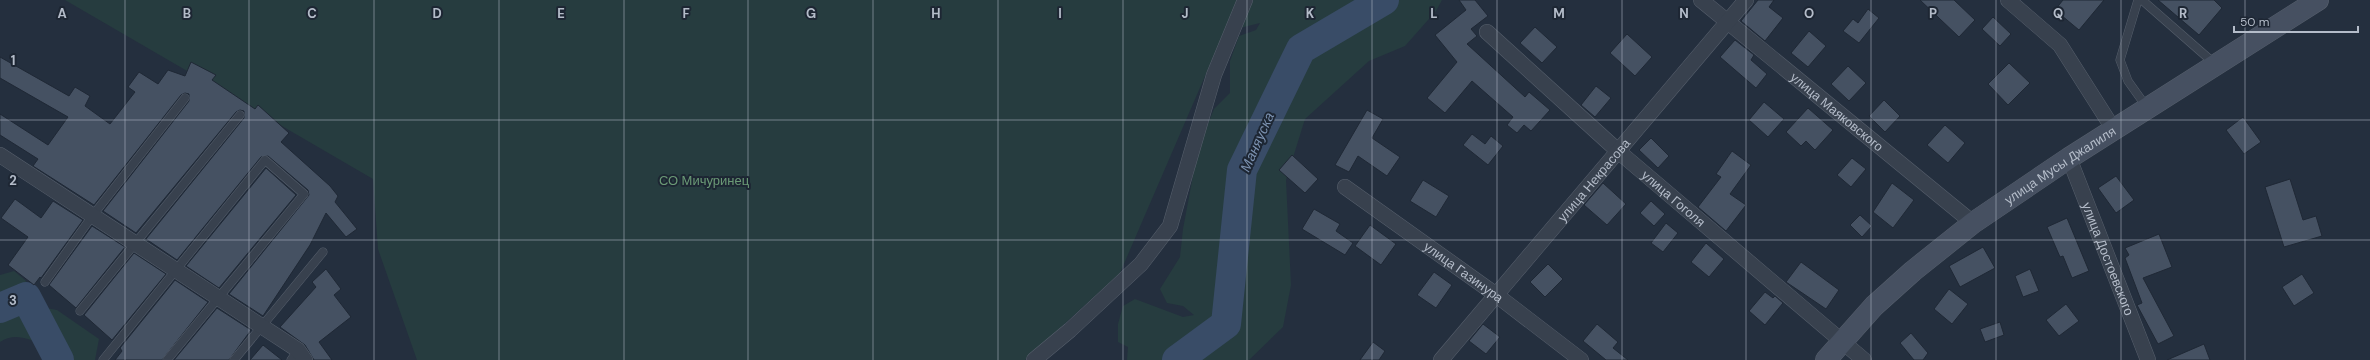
<svg xmlns="http://www.w3.org/2000/svg" width="2370" height="360" font-family="'DM Sans',sans-serif">
<rect width="100%" height="100%" fill="#242f3e"/>
<g fill="#263c3f">
<path d="M65,0h1377l-6,11 -31,35 -36,15 -64,58 -19,61 5,105 -8,42 -34,33h-122l1,-13 -10,-5v-18l5,-18 12,-7 48,18 11,-2 -11,-9 -16,-3 -7,-14 20,-32 3,-28 15,-80 16,-40 16,-16v-32l9,-25 17,-6 4,-7 -36,9 -104,241 -95,87h-608l-39,-111 -5,-70z"/>
<path d="M14,271l11,9 16,27 16,3 42,29 -4,21h-46l-6,-15c-14,-6 -29,-13 -43,-3v-67z"/>
</g>
<g fill="none" stroke-linecap="round" stroke-linejoin="round">
<g stroke="#394c67" stroke-width="30">
<path d="M0,308l26,-11 33,63"/>
<path d="M1177,360l49,-36 16,-154 59,-121 83,-49"/>
</g>
</g>
<g fill="#455162" stroke="#1f2835">
<path d="M1459,0h16l13,16 -17,13 6,7 -10,8 58,53 4,-5 21,18 -19,21 -7,-6 -7,8 -10,-8 6,-8 -41,-36 -27,32 -18,-15 30,-36 -22,-27 31,-25z"/>
<path d="M1758,0h16l-5,7 14,11 -18,23 -24,-20z"/>
<path d="M1920,0h34l21,20 -16,17z"/>
<path d="M2063,0h41l-25,30 -24,-20z"/>
<path d="M2158,0h56l8,8 -23,27z"/>
<path d="M1868,9l11,9 -20,25 -16,-12 10,-12 5,4z"/>
<path d="M1993,17l18,17 -11,12 -18,-17z"/>
<path d="M1535,27l22,20 -15,16 -22,-20z"/>
<path d="M1809,31l17,15 -18,21 -17,-14z"/>
<path d="M1627,34l25,23 -17,19 -25,-23z"/>
<path d="M1735,40l19,15 -3,5 16,14 -11,14 -36,-31z"/>
<path d="M0,57l69,39 6,-9 15,9 -5,10 25,18 25,-32 -7,-5 11,-15 19,12 10,-14 17,6 6,-14 25,13 -4,5 43,29 3,-4 31,28 -8,9 49,44 8,10 -3,6 22,27 -11,8 -20,-24 -16,32 -47,71 -34,-22 80,-99 -1,-5 -40,-34 -7,1 -84,103 -31,-21 98,-121v-7l-4,-1 -4,2 -100,121 -33,-22 86,-110v-7l-4,-1 -4,2 -87,110 -61,-39 5,-7 -38,-24v-21l48,31 20,-28 -68,-39z"/>
<path d="M2009,63l21,20 -22,22 -20,-21z"/>
<path d="M1848,66l18,17 -17,18 -18,-17z"/>
<path d="M1596,86l15,12 -16,19 -14,-12z"/>
<path d="M1884,100l16,16 -15,16 -16,-16z"/>
<path d="M1764,102l20,17 -16,18 -19,-17z"/>
<path d="M1808,108l25,22 -18,20 -9,-9 -5,5 -15,-14z"/>
<path d="M1367,110l16,9 -11,19 28,19 -13,19 -29,-20 -9,16 -14,-7z"/>
<path d="M2243,117l18,25 -17,12 -18,-24z"/>
<path d="M1945,125l20,18 -17,20 -21,-18z"/>
<path d="M1472,134l13,10 6,-8 12,10 -15,19 -25,-20z"/>
<path d="M1651,138l18,18 -11,12 -19,-18z"/>
<path d="M1732,151l19,14 -21,29 16,11 -20,26 -28,-24 23,-30 -5,-3z"/>
<path d="M1292,155l26,24 -13,14 -26,-23z"/>
<path d="M1852,158l14,11 -15,18 -14,-12z"/>
<path d="M266,168l30,27 -77,93 -33,-22z"/>
<path d="M2116,176l18,24 -18,13 -18,-25z"/>
<path d="M2290,179l13,41 13,-4 6,20 -38,11 -19,-60z"/>
<path d="M1423,180l26,16 -13,21 -26,-16z"/>
<path d="M1603,183l23,21 -19,21 -23,-20z"/>
<path d="M1892,183l22,17 -21,28 -20,-16z"/>
<path d="M15,199l26,19 12,-17 30,19 -42,58 -1,-1 -6,8 -26,-20 20,-28 -27,-19z"/>
<path d="M1651,201l14,13 -11,12 -14,-13z"/>
<path d="M1314,209l26,15 -4,7 17,12 -8,12 -43,-26z"/>
<path d="M1860,215l12,11 -10,11 -12,-12z"/>
<path d="M2067,218l22,53 -17,7 -9,-22 -3,1 -13,-30z"/>
<path d="M1666,223l12,10 -15,19 -12,-9z"/>
<path d="M1370,225l26,19 -15,21 -26,-19z"/>
<path d="M92,226l33,21 -49,61 -27,-23z"/>
<path d="M2159,234l13,33 -29,11 31,58 -16,8 -21,-39 5,-2 -17,-45 4,-3 -4,-7z"/>
<path d="M1706,243l18,16 -15,18 -18,-15z"/>
<path d="M1983,247l12,21 -35,19 -11,-21z"/>
<path d="M134,253l32,21 -54,66 -28,-25z"/>
<path d="M1801,262l38,28 -13,19 -40,-27z"/>
<path d="M1548,264l15,15 -18,18 -15,-15z"/>
<path d="M326,269l15,20 -7,6 17,22 -32,25 13,18h-18l-9,-15 -25,-18 36,-40 -4,-5z"/>
<path d="M2030,269l9,22 -16,6 -8,-21z"/>
<path d="M1434,272l18,13 -16,23 -19,-13z"/>
<path d="M2302,274l12,19 -20,13 -12,-19z"/>
<path d="M175,280l33,22 -46,58h-47l7,-9 -2,-3z"/>
<path d="M1949,289l19,15 -16,20 -18,-15z"/>
<path d="M1765,292l8,6 2,-2 8,7 -18,22 -16,-14z"/>
<path d="M2066,304l13,17 -20,15 -13,-16z"/>
<path d="M217,308l34,22 -22,30h-55z"/>
<path d="M2000,322l4,13 -19,7 -5,-13z"/>
<path d="M1483,324l17,13 -14,17 -17,-13z"/>
<path d="M1597,324l21,18 -5,6 15,12h-22l-23,-19z"/>
<path d="M1911,333l17,20 -5,7h-9l-14,-17z"/>
<path d="M1373,342l12,9 -6,9h-19z"/>
<path d="M2204,344l6,16h-43z"/>
<path d="M263,345l19,15h-32z"/>
</g>
<g fill="none" stroke-linecap="round" stroke-linejoin="round">
<g stroke="#565f6c" stroke-width="9">
<g id="service">
<path d="M2138,0l-18,60 8,21 20,28"/>
<path d="M2142,0l73,64"/>
<path d="M45,282l48,-67 92,-117"/>
<path d="M80,311l160,-196"/>
<path d="M103,360l162,-200 39,34 -137,166"/>
<path d="M234,360l89,-108"/>
<path d="M291,360l7,-10"/>
</g>
</g>
<g stroke="#565f6c" stroke-width="16">
<g id="minor">
<path id="s1" d="M1701,0l272,223"/>
<path d="M2008,0l52,45 54,85"/>
<path id="s2" d="M1487,32l131,119 246,209"/>
<path d="M0,155l298,195 7,10"/>
<path id="s3" d="M2069,158l79,202"/>
<path id="s4" d="M1345,187l150,107 86,66"/>
<path d="M1034,360l36,-30 71,-66 29,-38 44,-151 31,-75"/>
<path id="s5" d="M1441,360l305,-360"/>
</g>
</g>
<g stroke="#565f6c" stroke-width="22">
<g id="secondary">
<path id="s6" d="M1826,360l48,-54 39,-35 60,-48 96,-65 249,-158"/>
</g>
</g>
<use href="#service" stroke="#38414e" stroke-width="8"/>
<use href="#minor" stroke="#38414e" stroke-width="15"/>
<use href="#secondary" stroke="#465061" stroke-width="21"/>
</g>
<path fill="none" stroke="#b4bcc9" stroke-width="1" stroke-opacity="0.55" d="M125,0v360M249,0v360M374,0v360M499,0v360M624,0v360M748,0v360M873,0v360M998,0v360M1123,0v360M1247,0v360M1372,0v360M1497,0v360M1622,0v360M1746,0v360M1871,0v360M1996,0v360M2121,0v360M2245,0v360M0,120h2370M0,240h2370"/>
<g text-anchor="middle" dominant-baseline="central" stroke-width="4" stroke-linejoin="round" paint-order="stroke">
<g font-size="13" fill="#b4bcc9" stroke="#1d2633">
<text stroke="none"><textPath href="#s1" startOffset="176">улица Маяковского</textPath></text>
<text stroke="none"><textPath href="#s6" startOffset="306">улица Мусы Джалиля</textPath></text>
<text stroke="none"><textPath href="#s5" startOffset="236">улица Некрасова</textPath></text>
<text stroke="none"><textPath href="#s2" startOffset="250">улица Гоголя</textPath></text>
<text stroke="none"><textPath href="#s3" startOffset="108">улица Достоевского</textPath></text>
<text stroke="none"><textPath href="#s4" startOffset="146">улица Газинура</textPath></text>
</g>
<g font-size="13" fill="#6b9a76" stroke="#1d2633">
<text x="704" y="180">СО Мичуринец</text>
</g>
<g font-size="14" font-style="italic" fill="#7c92b1" stroke="#1d2633">
<text transform="translate(1257 142) rotate(-66)">Маняуска</text>
</g>
</g>
<g font-size="13" text-anchor="middle" font-weight="bold" fill="#b4bcc9" stroke="#1d2633" stroke-width="4" stroke-linejoin="round" paint-order="stroke">
<text x="62" y="18">A</text>
<text x="187" y="18">B</text>
<text x="312" y="18">C</text>
<text x="437" y="18">D</text>
<text x="561" y="18">E</text>
<text x="686" y="18">F</text>
<text x="811" y="18">G</text>
<text x="936" y="18">H</text>
<text x="1060" y="18">I</text>
<text x="1185" y="18">J</text>
<text x="1310" y="18">K</text>
<text x="1434" y="18">L</text>
<text x="1559" y="18">M</text>
<text x="1684" y="18">N</text>
<text x="1809" y="18">O</text>
<text x="1933" y="18">P</text>
<text x="2058" y="18">Q</text>
<text x="2183" y="18">R</text>
<text x="13" y="65">1</text>
<text x="13" y="185">2</text>
<text x="13" y="305">3</text>
</g>
<path d="M2234 26v6h124v-6" fill="none" stroke="#b4bcc9" stroke-width="2"/>
<text x="2240" y="26" font-size="12" fill="#b4bcc9" stroke="#1d2633" stroke-width="3" paint-order="stroke">50 m</text>
</svg>
